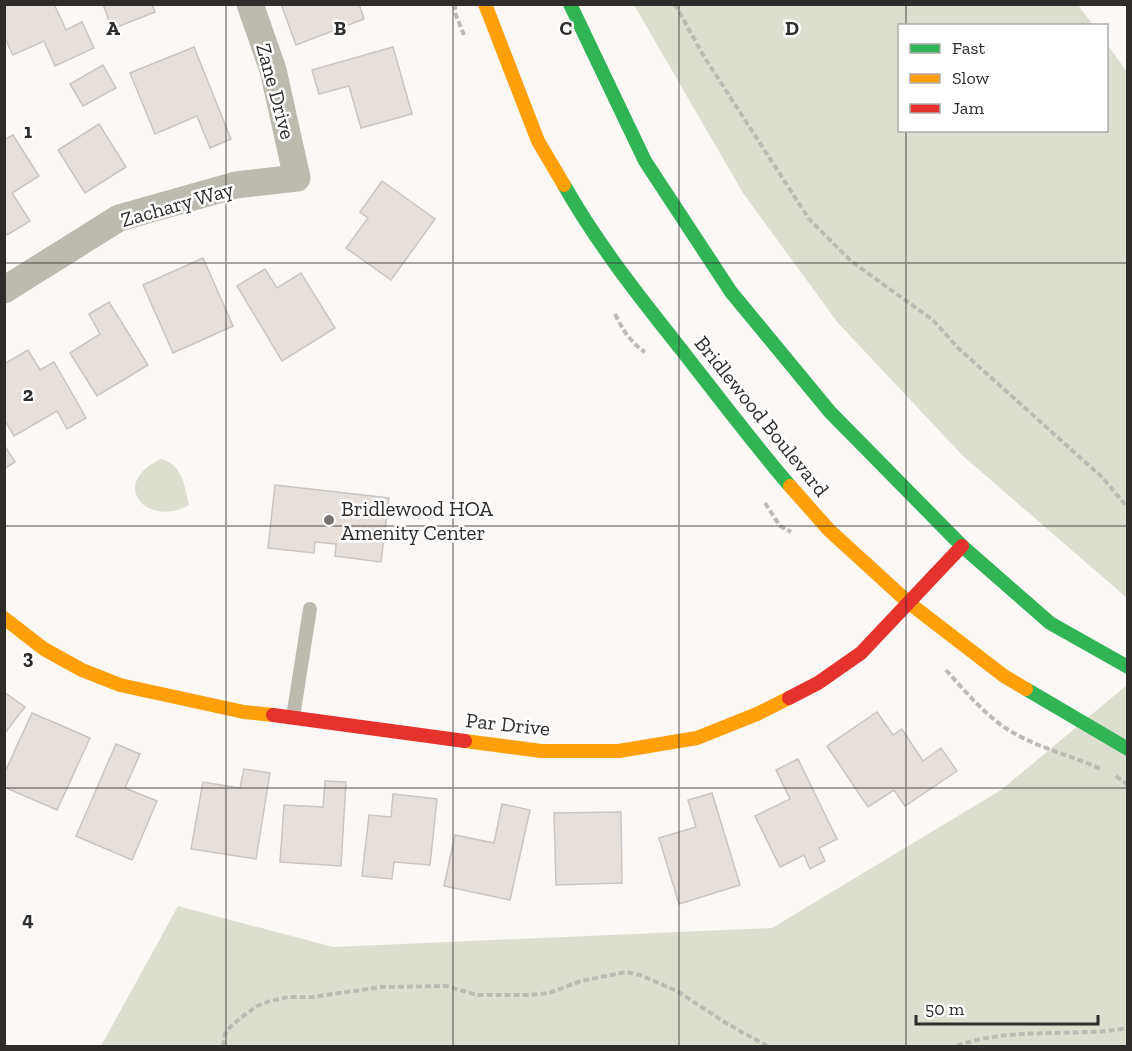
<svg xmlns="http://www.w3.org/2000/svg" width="1132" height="1051" font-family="'Zilla Slab',serif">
<rect width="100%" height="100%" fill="#fbf8f6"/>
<g fill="#dcdfd0">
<path d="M634,5h444l15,20 -193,1v104h206l1,-86 20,28v526l-164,-142 -125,-133 -95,-130z"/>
<path d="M161,459c22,6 23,26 28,46 -41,24 -82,-21 -28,-46z"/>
<path d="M1127,685v361h-1026l77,-140 155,41 439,-19 229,-138z"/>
</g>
<g fill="#e7dfda" stroke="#c8c6c4" stroke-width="1.5">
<path d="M4,4h50l12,26 16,-8 12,26 -39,18 -11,-25 -31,14 -9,-19z"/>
<path d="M103,4h49l3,8 -43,17z"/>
<path d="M281,4h78l5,15 -68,26z"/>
<path d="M194,47l37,92 -21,9 -13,-32 -42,18 -25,-61z"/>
<path d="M393,47l19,67 -51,14 -12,-42 -30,8 -7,-24z"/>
<path d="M103,65l13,23 -33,18 -13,-22z"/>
<path d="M99,124l27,43 -41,26 -27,-43z"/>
<path d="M13,135l26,41 -27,17 18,28 -23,14 -3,-5v-90z"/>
<path d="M382,181l53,38 -44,61 -45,-32 22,-30 -8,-6z"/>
<path d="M203,258l30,68 -60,27 -30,-68z"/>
<path d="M265,269l12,19 24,-15 34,55 -53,33 -45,-75z"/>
<path d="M109,302l39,63 -51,31 -27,-43 30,-19 -11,-20z"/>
<path d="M28,350l12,20 14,-8 32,56 -19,11 -10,-18 -43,25 -10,-17v-55z"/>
<path d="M4,445l11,17 -11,7z"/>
<path d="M275,485l114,13 -8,64 -46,-6 1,-12 -21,-2 -1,11 -46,-5z"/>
<path d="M4,692l21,15 -21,27z"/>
<path d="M877,712l16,23 9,-6 21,32 18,-13 16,23 -52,35 -11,-16 -26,17 -41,-61z"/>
<path d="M32,713l58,25 -33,72 -53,-23v-13z"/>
<path d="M116,744l24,10 -15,34 32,13 -25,59 -56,-24z"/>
<path d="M798,759l39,80 -18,9 6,13 -15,8 -6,-14 -24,12 -25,-51 35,-17 -14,-29z"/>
<path d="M244,769l26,4 -14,86 -65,-10 12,-67 37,6z"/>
<path d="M325,781l21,1 -5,84 -61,-4 4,-57 39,2z"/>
<path d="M712,793l28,92 -61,19 -20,-66 37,-11 -8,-27z"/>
<path d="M393,794l44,5 -7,66 -36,-3 -2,17 -30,-3 7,-61 22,2z"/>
<path d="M502,804l28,6 -20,90 -66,-14 11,-51 39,8z"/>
<path d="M621,812l1,71 -66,2 -2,-72z"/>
</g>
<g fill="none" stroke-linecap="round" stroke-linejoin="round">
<g stroke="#bdbbb5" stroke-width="4" stroke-dasharray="6 3" stroke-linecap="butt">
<path d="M455,4v9l9,22"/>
<path d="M675,4l28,51 106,164 42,42 82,59 25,28 144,129 26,31"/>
<path d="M615,314c8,16 15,28 30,38"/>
<path d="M765,503l15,23 11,6"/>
<path d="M946,670c18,20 38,44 61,59 28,18 63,26 94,40"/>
<path d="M1116,776l12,9"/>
<path d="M223,1046l2,-12 6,-8 12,-10 14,-10 13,-5 18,-4h24l70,-10 64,-1 31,9h53l19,-2 32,-12 45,-9 14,3 37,16 49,32 41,23"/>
<path d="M957,1046c54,-20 114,-8 171,-18"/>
</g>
<path stroke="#bdbbb0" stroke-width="14" d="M293,717l17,-108"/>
<path stroke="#bdbbb0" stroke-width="27" d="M4,290l115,-72 117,-33 61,-7 -24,-108 -23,-66"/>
<g stroke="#30b455" stroke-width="14">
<path d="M570,4l75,157 86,131 99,120 132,134 88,77 78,44"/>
<path d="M564,185c34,60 77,114 120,168 35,45 69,90 106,133"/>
<path d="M1026,689l102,60"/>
</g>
<g stroke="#ff9f0a" stroke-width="14">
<path d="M485,4l53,137 26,44"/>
<path d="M790,486l39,44 80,73 95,73 22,13"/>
<path d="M4,618l40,31 38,21 38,15 124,27 29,3"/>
<path d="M465,741l76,10h78l78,-13 60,-24 32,-16"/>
</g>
<g stroke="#e5322d" stroke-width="14">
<path d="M789,698l29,-15 43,-30 101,-107"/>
<path d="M273,715l192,26"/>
</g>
</g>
<path fill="none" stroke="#2f2d2c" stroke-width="1.5" stroke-opacity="0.55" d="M226,4v1042M453,4v1042M679,4v1042M906,4v22M906,130v916M4,263h1124M4,526h1124M4,788h1124"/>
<circle fill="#767473" stroke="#fff" stroke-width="2" cx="329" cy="520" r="6"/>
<g text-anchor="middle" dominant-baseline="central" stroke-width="5" stroke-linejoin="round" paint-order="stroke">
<g font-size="21" fill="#2f2d2c" stroke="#fff">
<text transform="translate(276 91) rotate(75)">Zane Drive</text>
<text transform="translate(177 204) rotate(-16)">Zachary Way</text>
<text transform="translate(762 416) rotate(51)">Bridlewood Boulevard</text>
<text transform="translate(508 724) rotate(6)">Par Drive</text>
</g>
<g font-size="21" fill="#2f2d2c" stroke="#fff" text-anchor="start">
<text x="341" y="508">Bridlewood HOA<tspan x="341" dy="24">Amenity Center</tspan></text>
</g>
</g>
<g font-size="20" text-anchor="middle" font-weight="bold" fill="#2f2d2c" stroke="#fff" stroke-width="5" stroke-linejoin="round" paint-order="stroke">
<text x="113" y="35">A</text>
<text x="340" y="35">B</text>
<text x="566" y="35">C</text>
<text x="792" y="35">D</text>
<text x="28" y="138">1</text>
<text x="28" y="401">2</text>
<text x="28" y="664">3</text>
<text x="28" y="926">4</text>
</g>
<rect width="1132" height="1051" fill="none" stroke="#2f2d2c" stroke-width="12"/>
<rect x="898" y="24" width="210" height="108" fill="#ffffff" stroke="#acabab" stroke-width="1.5"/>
<rect x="910" y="44" width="30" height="9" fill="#30b455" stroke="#acabab" stroke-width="1.5"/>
<text x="952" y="54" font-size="18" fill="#2f2d2c">Fast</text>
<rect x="910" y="74" width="30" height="9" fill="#ff9f0a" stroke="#acabab" stroke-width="1.5"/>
<text x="952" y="84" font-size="18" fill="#2f2d2c">Slow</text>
<rect x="910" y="104" width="30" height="9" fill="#e5322d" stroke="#acabab" stroke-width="1.5"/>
<text x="952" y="114" font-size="18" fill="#2f2d2c">Jam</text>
<path d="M916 1015v9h182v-9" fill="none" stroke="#2f2d2c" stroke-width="3"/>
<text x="925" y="1015" font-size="18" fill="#2f2d2c" stroke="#ffffff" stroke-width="4.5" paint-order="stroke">50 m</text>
</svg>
